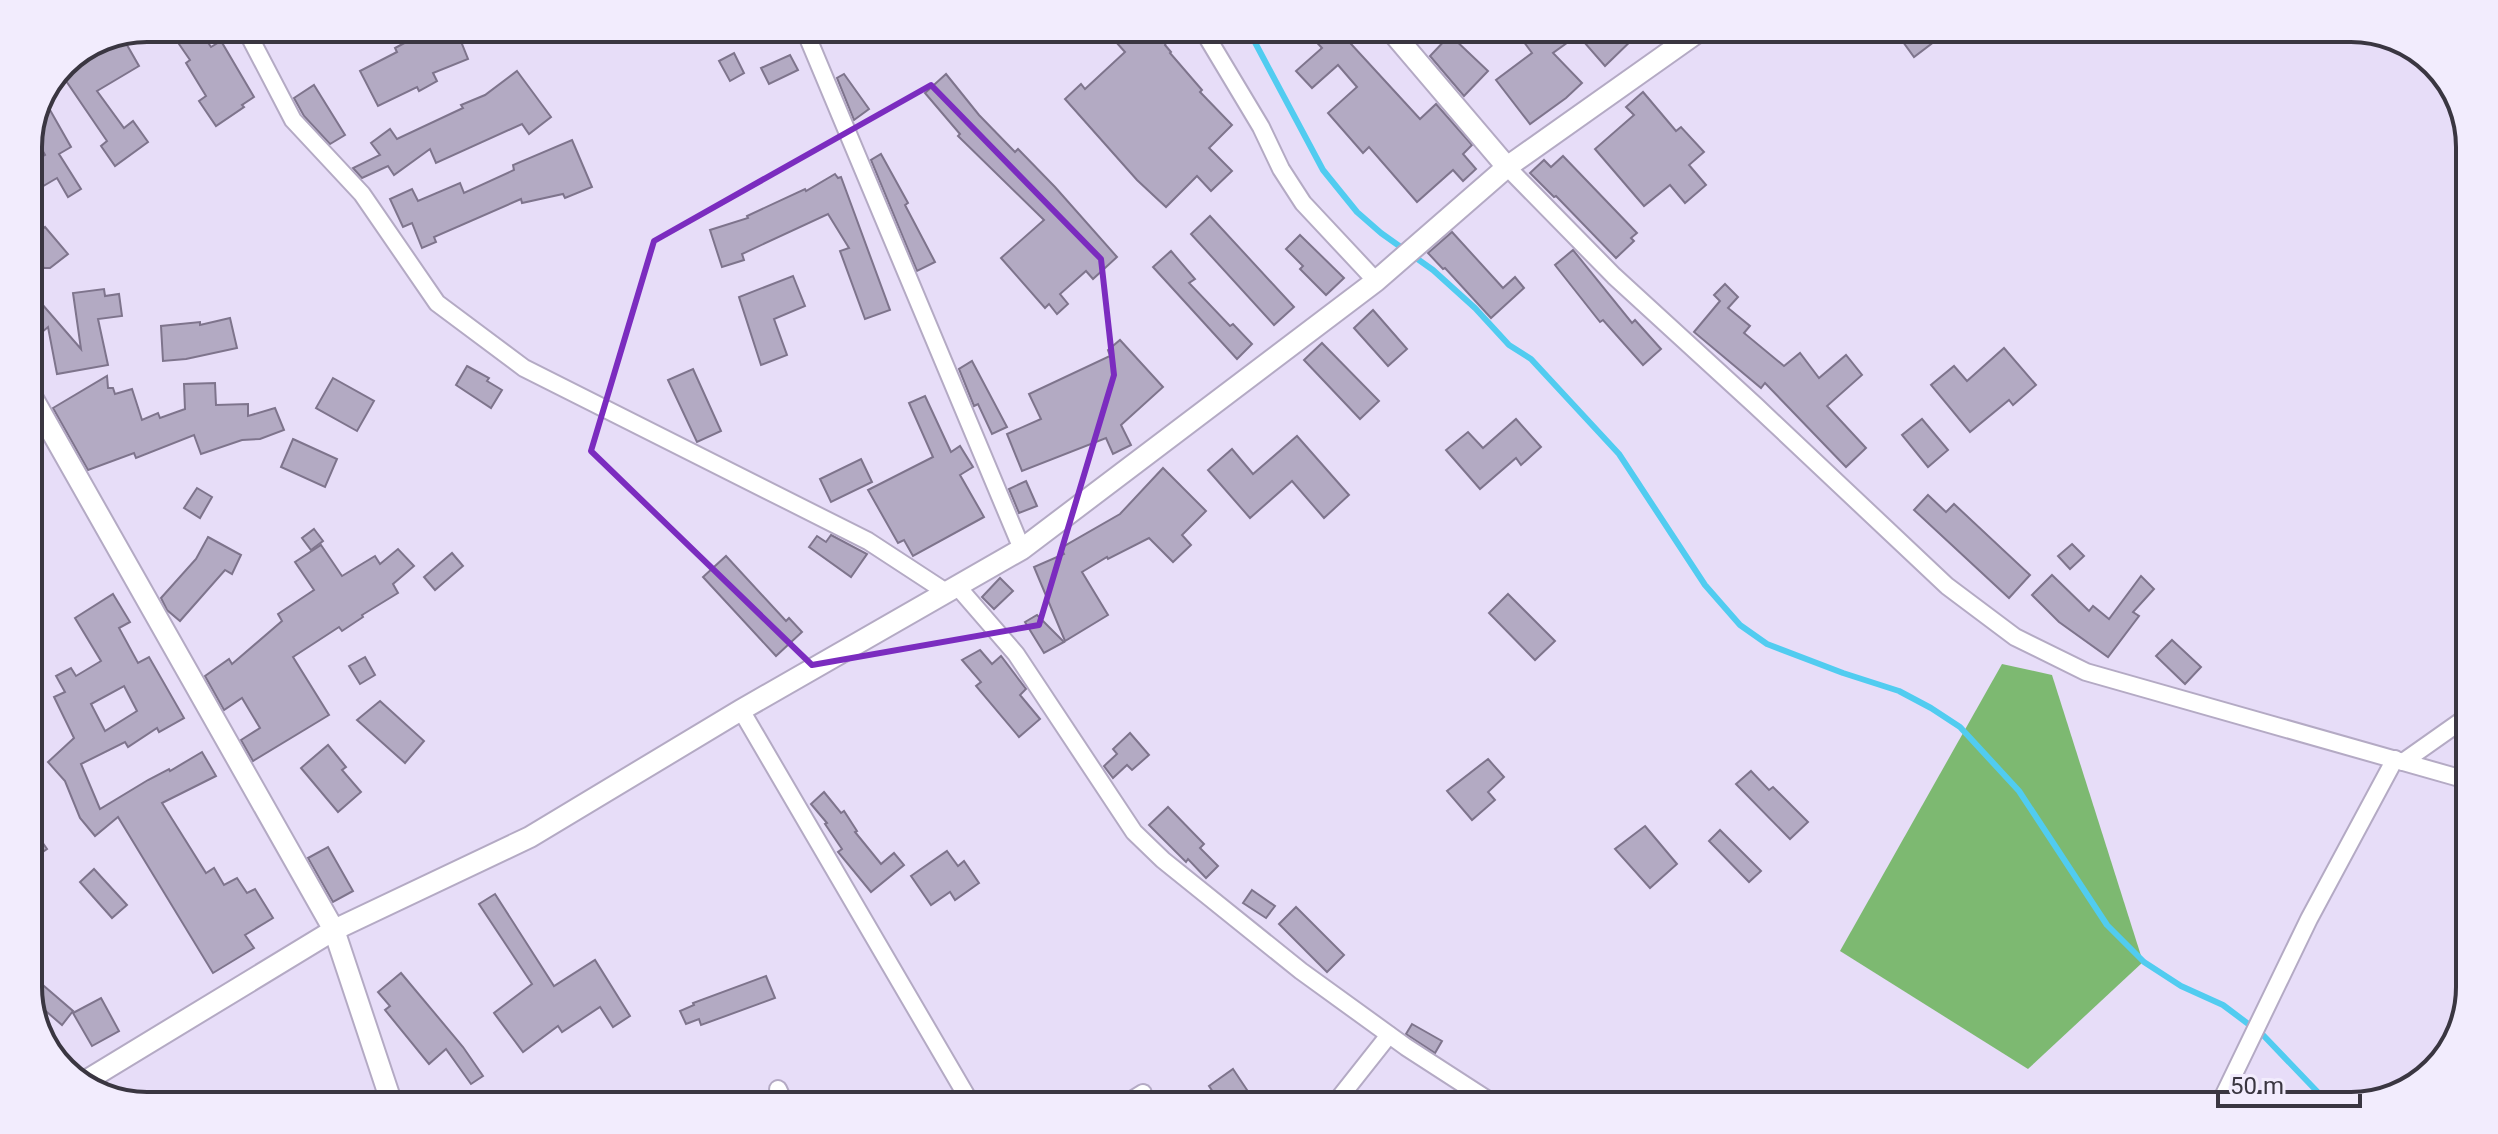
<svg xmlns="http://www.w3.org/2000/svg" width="2498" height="1134" font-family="Roboto,sans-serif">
<rect width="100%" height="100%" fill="#e7ddf8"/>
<path fill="#7db971" d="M2002,664l50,11 91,287 -115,107 -188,-118z"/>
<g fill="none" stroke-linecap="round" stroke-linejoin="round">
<path stroke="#51ccf0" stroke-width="6" d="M1250,33l73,137 34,42 24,21 52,37 42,38 34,37 22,14 88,95 86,131 35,40 27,19 76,29 56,18 32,17 29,19 59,64 88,134 37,37 37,24 42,19 40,30 68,71"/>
</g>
<g fill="#b3aac3" stroke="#7e748c" stroke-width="2" fill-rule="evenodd">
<path d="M168,28h30l13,19 10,-6 33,56 -12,8 2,2 -28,19 -17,-25 7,-5 -20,-33 4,-3z"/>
<path d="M436,29h20l12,30 -35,14 4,8 -18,10 -2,-4 -39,19 -18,-35 37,-19 -2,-4 17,-9z"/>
<path d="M1107,32h49l10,11 -1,2 6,7 -1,1 32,37 -2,2 32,33 -23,23 23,23 -21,20 -14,-15 -31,31 -29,-27 -72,-81 16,-15 4,5 40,-37z"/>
<path d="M1308,33h33l79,86 16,-15 36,41 -9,9 13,15 -13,12 -10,-11 -36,32 -48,-55 -6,6 -35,-40 29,-26 -19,-22 -26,23 -16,-17 26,-23z"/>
<path d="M1518,34h120l-33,32 -27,-31 -25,18 29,30 -16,15 -36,26 -34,-44 36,-27z"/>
<path d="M1450,35l38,36 -24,25 -34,-40z"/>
<path d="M1898,35h45l-29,22z"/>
<path d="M123,38l16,28 -42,25 27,37 9,-7 15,21 -33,24 -14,-20 6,-5 -47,-69 22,-14z"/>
<path d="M734,53l10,20 -14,8 -11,-20z"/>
<path d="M790,55l8,15 -29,14 -8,-16z"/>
<path d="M517,71l34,46 -22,17 -7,-10 -86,39 -6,-14 -36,26 -6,-9 -26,12 -9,-10 27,-13 -9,-12 19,-14 7,10 66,-31 -2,-3 24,-10z"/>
<path d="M844,74l25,35 -15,11 -17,-42z"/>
<path d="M946,74l33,41 36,37 3,-3 37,38 62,70 -24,22 -7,-8 -26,23 8,10 -11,10 -8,-10 -4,4 -44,-50 43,-38 -86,-84 2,-2 -35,-41z"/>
<path d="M314,85l31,50 -15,9 -26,-28 -10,-18z"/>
<path d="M1643,92l33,39 5,-4 23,25 -15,13 17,20 -21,18 -15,-18 -26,21 -49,-57 39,-34 -8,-8z"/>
<path d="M50,110l21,37 -12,7 22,35 -13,8 -11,-19 -29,17v-30l17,-10 -13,-23 7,-16z"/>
<path d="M572,140l20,47 -27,11 -2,-4 -41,9 -1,-4 -87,38 2,5 -14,6 -10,-25 -9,4 -13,-28 22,-10 6,12 42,-18 4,10 50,-23 -1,-5z"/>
<path d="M881,154l27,49 -3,2 30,57 -18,9 -46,-111z"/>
<path d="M1563,156l74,77 -6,5 3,3 -18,17 -60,-62 -2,1 -24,-24 14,-13 7,7z"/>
<path d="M835,174l3,4 3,-1 49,133 -25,9 -25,-68 9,-3 -21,-34 -86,40 2,6 -22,7 -12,-37 38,-12 -1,-2 58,-27 1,2z"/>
<path d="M1210,216l84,91 -20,18 -83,-91z"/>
<path d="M45,227l23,27 -18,14h-6l-16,-19v-8z"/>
<path d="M1452,232l51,56 12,-11 9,11 -33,30 -46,-50 -2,1 -15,-16z"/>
<path d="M1300,235l44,43 -18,17 -26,-26 3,-3 -17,-17z"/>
<path d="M1573,250l59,73 3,-3 26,29 -18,16 -40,-45 -3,2 -45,-57z"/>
<path d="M1171,251l24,28 -6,4 41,43 3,-2 19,20 -15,15 -84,-92z"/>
<path d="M793,276l12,30 -31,13 13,36 -26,10 -22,-68z"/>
<path d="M1725,284l13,13 -10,11 22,18 -6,7 40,33 16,-13 19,25 27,-23 16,20 -35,31 39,42 -20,19 -81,-84 -4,5 -67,-56 26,-31 -6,-6z"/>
<path d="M28,288l53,61 -8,-56 31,-4 1,7 14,-2 3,22 -24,3 10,46 -51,9 -9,-47 -20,17z"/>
<path d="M1373,310l34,39 -19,17 -34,-38z"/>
<path d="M230,318l7,30 -51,11 -23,2 -2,-35 39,-4v3z"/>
<path d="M1120,340l43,47 -42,38 10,20 -18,9 -7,-16 -84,33 -15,-37 34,-15 -12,-25 81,-38 -2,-6z"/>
<path d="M1322,343l57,58 -19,18 -56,-59z"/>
<path d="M2004,348l32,37 -23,20 -4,-5 -39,32 -39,-47 23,-19 13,15z"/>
<path d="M972,361l35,66 -15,7 -14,-30 -4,2 -15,-37z"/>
<path d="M467,366l22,12 -2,3 15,9 -11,18 -35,-23z"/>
<path d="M693,369l28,62 -24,11 -29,-62z"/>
<path d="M107,376l1,12h5l2,6 17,-5 10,31 16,-7 2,5 25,-9 -1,-25 31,-1 1,22 32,-1v12l27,-8 9,22 -24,9 -18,1 -41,14 -7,-19 -58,23 -2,-5 -46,17 -35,-62z"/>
<path d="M333,378l41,23 -17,30 -41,-23z"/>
<path d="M925,396l26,56 9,-6 13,21 -13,8 24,42 -71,39 -9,-16 -6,3 -30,-53 65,-33 -24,-54z"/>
<path d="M1516,419l25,28 -20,18 -5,-7 -36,31 -34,-39 22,-18 15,16z"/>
<path d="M1922,419l26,31 -20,17 -26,-32z"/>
<path d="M1297,436l52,59 -25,23 -32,-37 -42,37 -42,-48 24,-21 21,25z"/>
<path d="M293,439l44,20 -12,28 -44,-20z"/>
<path d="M861,459l11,23 -41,20 -11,-23z"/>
<path d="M1163,468l43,43 -24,24 9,10 -18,17 -24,-24 -41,21 -1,-2 -25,15 26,43 -43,26 -31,-74 30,-13 -3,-6 59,-34z"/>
<path d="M1026,481l11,25 -18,7 -10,-24z"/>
<path d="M197,488l15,9 -12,21 -16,-10z"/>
<path d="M1928,495l18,17 8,-8 76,71 -21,23 -95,-88z"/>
<path d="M314,529l9,12 -12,9 -9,-12z"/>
<path d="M831,535l36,19 -16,23 -42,-30 8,-11 9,6z"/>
<path d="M208,537l33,18 -9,19 -7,-4 -45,51 -13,-11 -6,-12 35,-39z"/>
<path d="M2072,544l12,12 -14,13 -12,-13z"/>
<path d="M321,545l21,31 33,-20 5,8 18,-15 16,17 -21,18 5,9 -36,22 1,2 -21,14 -3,-4 -46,30 36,58 -76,46 -12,-21 19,-12 -18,-30 -18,12 -19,-34 24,-17 3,5 50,-43 -4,-7 36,-24 -19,-28z"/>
<path d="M452,553l11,13 -28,24 -11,-13z"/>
<path d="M726,556l60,65 3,-3 13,14 -26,24 -73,-79z"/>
<path d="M2052,575l37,36 4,-5 16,13 32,-43 13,13 -21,23 6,4 -31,41 -49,-35 -27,-27z"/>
<path d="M1000,578l13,13 -19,18 -12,-12z"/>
<path d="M113,594l17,28 -11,6 19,35 11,-6 35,61 -25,14 -2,-4 -29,19 -3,-5 -44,22 19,45 48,-29 21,-11 1,2 32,-19 14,24 -54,27 44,70 8,-5 10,17 13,-7 10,15 8,-4 18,29 -28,17 9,13 -41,25 -95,-156 -23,19 -15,-18 -15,-37 -17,-19 26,-24 -20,-41 11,-5 -9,-16 15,-8 5,8 25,-15 -26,-43zM124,686l13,25 -32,20 -14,-27z"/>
<path d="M1508,594l47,47 -20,19 -46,-47z"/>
<path d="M1037,615l27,27 -20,11 -19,-31z"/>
<path d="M2172,640l29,27 -16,17 -29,-28z"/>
<path d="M980,650l12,14 9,-8 25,33 -6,6 20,24 -21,18 -43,-51 5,-4 -19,-22z"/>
<path d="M365,657l10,18 -15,9 -11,-18z"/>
<path d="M380,701l44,40 -19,22 -48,-43z"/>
<path d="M1130,733l19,22 -17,15 -5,-5 -14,13 -9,-12 13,-12 -4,-5z"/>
<path d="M328,745l18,22 -4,3 19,22 -23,20 -37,-44z"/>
<path d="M1488,759l16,18 -16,15 7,8 -23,20 -25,-29z"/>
<path d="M1751,771l18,19 4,-3 35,35 -18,17 -54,-55z"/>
<path d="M824,792l17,21 3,-2 13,20 -2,1 26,32 13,-11 10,12 -33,27 -33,-40 4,-3 -17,-25 2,-1 -16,-19z"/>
<path d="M1168,807l36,37 -4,4 18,18 -12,12 -18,-19 -2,3 -37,-37z"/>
<path d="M28,822l19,27 -19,13z"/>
<path d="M1645,826l32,38 -27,24 -35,-39z"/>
<path d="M1720,830l41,41 -12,11 -40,-41z"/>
<path d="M328,847l25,44 -20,11 -25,-44z"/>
<path d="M947,851l11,15 6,-5 15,22 -24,17 -5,-8 -19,13 -20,-29z"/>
<path d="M94,869l33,36 -15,13 -32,-36z"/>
<path d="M1252,890l23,16 -9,12 -23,-15z"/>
<path d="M495,894l59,92 41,-26 35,56 -17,11 -13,-20 -38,25 -4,-6 -35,26 -29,-39 38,-29 -53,-80z"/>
<path d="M1296,907l48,48 -17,17 -48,-48z"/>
<path d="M401,973l62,74 20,29 -12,8 -25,-35 -17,15 -44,-54 5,-4 -12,-14z"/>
<path d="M766,976l9,22 -74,27 -2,-6 -13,5 -6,-13 14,-6 -1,-2z"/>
<path d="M44,986l29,25 -11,14 -29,-25z"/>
<path d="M101,998l18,33 -27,15 -19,-33z"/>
<path d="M1412,1024l30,17 -7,12 -29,-19z"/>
<path d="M1233,1069l22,33 -36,-1 -10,-15z"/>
</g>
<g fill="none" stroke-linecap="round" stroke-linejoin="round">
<g stroke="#b4aac4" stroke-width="20">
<g id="minor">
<path d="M245,28l48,92 69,74 75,109 87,65 344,173 78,51"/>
<path d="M805,31l217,518"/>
<path d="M1204,32l57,95 20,42 22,34 73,78"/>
<path d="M1507,167l107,109 142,130 191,180 68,51 71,35 377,107"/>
<path d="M957,586l59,68 118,178 29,28 138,111 105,76 85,55"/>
<path d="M741,710l228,390"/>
<path d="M2403,762l61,-43"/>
<path d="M778,1089l5,11"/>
<path d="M1130,1101l13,-8"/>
<path d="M1336,1102l53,-67"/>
<path d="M2219,1105l90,-186 86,-160"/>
</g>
</g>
<g stroke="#b4aac4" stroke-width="24">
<g id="tertiary">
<path d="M1393,33l114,134"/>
<path d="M28,390l306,540 56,168"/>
<path d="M84,1082l250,-152 196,-93 211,-127 281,-161 354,-268 131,-114 188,-133"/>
</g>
</g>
<use href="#minor" stroke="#fff" stroke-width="16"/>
<use href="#tertiary" stroke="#fff" stroke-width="20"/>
</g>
<path fill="none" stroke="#7b2cbf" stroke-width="6" stroke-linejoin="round" d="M931,85l170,174 13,116 -75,250 -227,40 -221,-214 63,-210z"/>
<path d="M0 0H2498V1134H0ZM147 42H2351A105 105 0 0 1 2456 147V987A105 105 0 0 1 2351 1092H147A105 105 0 0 1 42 987V147A105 105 0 0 1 147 42Z" fill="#f2ecfd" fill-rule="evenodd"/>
<path fill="none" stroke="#3a3641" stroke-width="4" d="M147 42H2351A105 105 0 0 1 2456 147V987A105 105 0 0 1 2351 1092H147A105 105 0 0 1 42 987V147A105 105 0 0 1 147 42Z"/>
<path d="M2218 1094v12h142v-12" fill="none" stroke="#3a3641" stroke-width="4"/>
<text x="2230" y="1094" font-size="24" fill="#3a3641" stroke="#f2ecfd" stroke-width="6" paint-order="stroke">50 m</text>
</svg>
